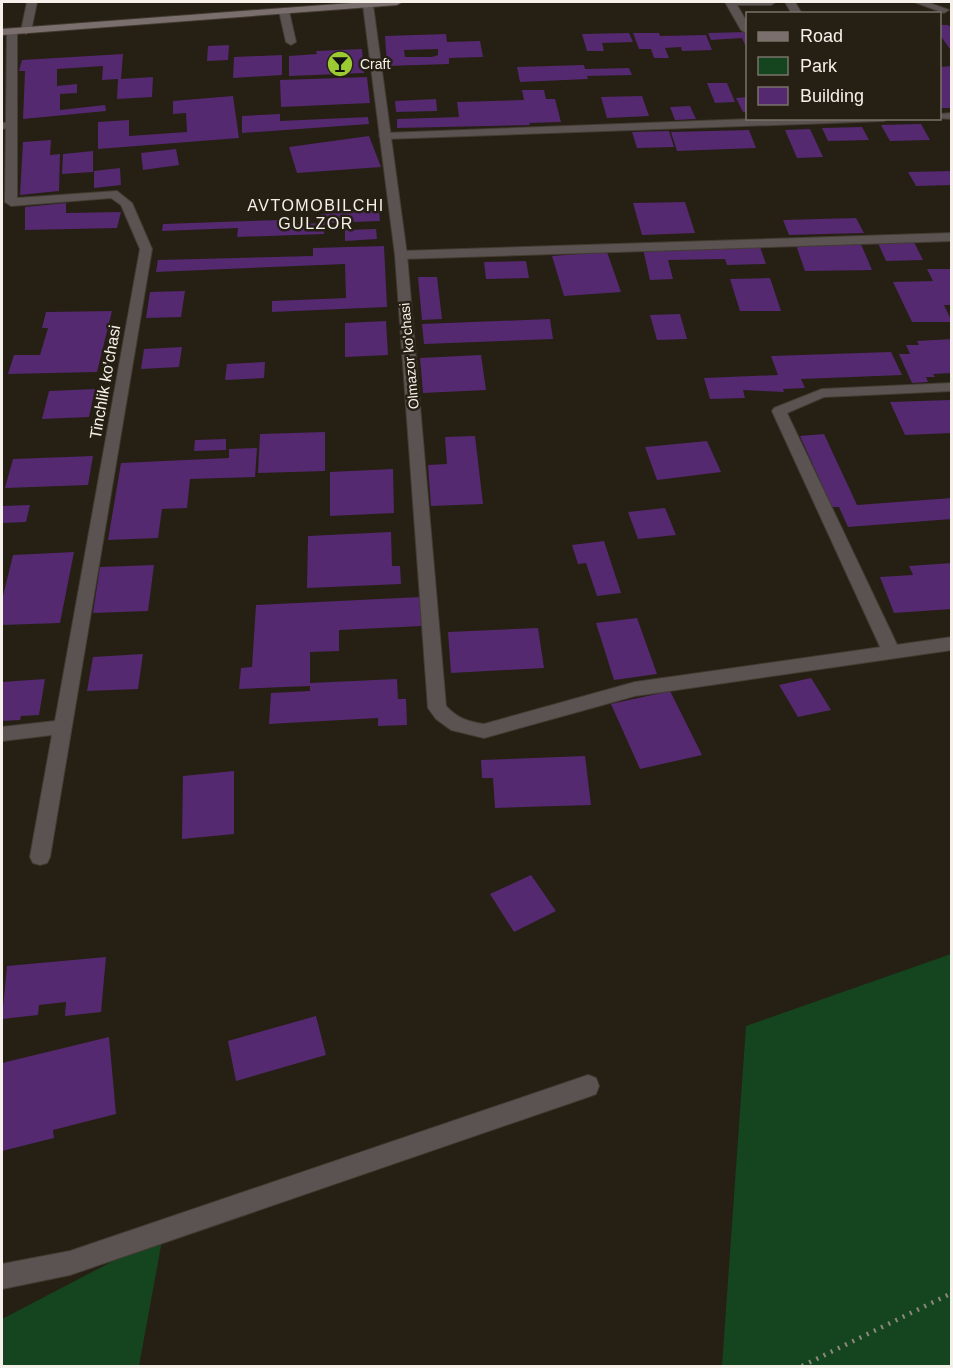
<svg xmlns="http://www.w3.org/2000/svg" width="953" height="1368" font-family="Arial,sans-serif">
<rect width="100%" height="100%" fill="#261f14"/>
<g fill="#14451e">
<path d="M951,954v412h-229l24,-340z"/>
<path d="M163,1235l-24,131h-137v-47z"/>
</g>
<g fill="#54296f" fill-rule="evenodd">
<path d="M940,25h8l4,4v23l-12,-17z"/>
<path d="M748,32v19l-6,-13 -31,2 -3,-7z"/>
<path d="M629,33l4,9 -31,1 2,8h-17l-5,-17z"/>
<path d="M633,33h26l1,3 46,-1 6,15 -30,1 -1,-4 -16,1 4,10h-15l-3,-9h-12z"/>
<path d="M446,34l1,8 33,-1 3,16 -34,1v6l-62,2 -2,-30zM438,49v6l-6,2h-27l-1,-7z"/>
<path d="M229,45l-1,15 -21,1 1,-15z"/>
<path d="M362,49l2,24 -75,3v-20l28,-2 -1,-3z"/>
<path d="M123,54l-2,25 32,-2 -1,20 -35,2 1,-20 -16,1 1,-14 -46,3v17l20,-2v9l-17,1v16l45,-5 1,6 -83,8 2,-48h-6l3,-11z"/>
<path d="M282,55v20l-49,3 1,-21z"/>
<path d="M584,65l1,4 44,-1 3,7 -45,1 1,3 -68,3 -3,-15z"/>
<path d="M952,66v42h-12v-41z"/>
<path d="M367,77l3,26 -89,4 -1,-27z"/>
<path d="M707,83h20l8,19 -20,1z"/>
<path d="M522,90h22l2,9h9l6,23 -32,1 1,2 -133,3v-9l62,-2 -2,-15 67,-2z"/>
<path d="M233,96l6,42 -141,11v-27l31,-2v16l58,-4 -1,-19 -13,1v-13z"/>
<path d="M642,96l7,20 -42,2 -6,-21z"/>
<path d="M748,97v15h-5l-7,-14z"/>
<path d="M436,99l1,12 -41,1 -1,-11z"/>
<path d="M690,106l6,13 -21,1 -5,-13z"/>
<path d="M280,114v7l88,-4 1,7 -127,9v-17z"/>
<path d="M921,124l9,16 -40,1 -9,-16z"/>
<path d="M862,127l7,13 -41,1 -6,-13z"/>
<path d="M810,129l13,28 -26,1 -12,-28z"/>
<path d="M749,130l7,18 -79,3 -6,-19z"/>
<path d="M669,131l5,16 -37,1 -5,-16z"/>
<path d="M369,136l12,31 -84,6 -8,-26z"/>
<path d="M51,140l-1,15 10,-1 -1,37 -39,4 3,-53z"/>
<path d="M176,149l3,16 -36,5 -2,-17z"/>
<path d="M93,151v21l-31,2 1,-20z"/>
<path d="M120,168l1,17 -27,3v-17z"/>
<path d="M952,171v14l-36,1 -8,-14z"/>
<path d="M685,202l10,31 -53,2 -9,-32z"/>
<path d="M66,203v10l55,-1 -4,16 -92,2v-23z"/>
<path d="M379,211l1,10 -55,2 -1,11 -87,3 1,-9 -76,3 1,-7 116,-4v5l42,-2v-9z"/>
<path d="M856,218l8,15 -75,2 -6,-15z"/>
<path d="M376,229l1,10 -32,2v-11z"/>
<path d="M914,242l9,18 -37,1 -8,-18z"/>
<path d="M861,244l11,26 -67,1 -9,-26z"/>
<path d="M384,246l3,61 -115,5v-11l74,-3 -1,-34 -189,8 2,-12 155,-4v-8z"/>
<path d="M760,247l6,17 -39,1 -2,-6 -57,1 5,19 -23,1 -7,-31z"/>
<path d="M607,252l14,40 -57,4 -12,-40z"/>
<path d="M526,261l3,17 -43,1 -2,-17z"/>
<path d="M927,269h25v36h-8l8,17h-40l-19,-40 40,-1z"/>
<path d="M418,277h19l5,42 -20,1z"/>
<path d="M770,278l11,33h-41l-10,-32z"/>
<path d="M185,291l-4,26 -35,1 4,-26z"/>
<path d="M112,311l-15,61 -89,2 6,-19h26l8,-27h-6l4,-16z"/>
<path d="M680,314l7,25 -30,1 -7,-25z"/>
<path d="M550,319l3,20 -129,5 -2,-20z"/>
<path d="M386,321l2,34 -43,2v-34z"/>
<path d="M952,339v34l-19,1 2,3h-9l2,5 -16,1 -13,-29h11l-4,-9h13l-2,-4z"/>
<path d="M182,347l-3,20 -38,2 3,-20z"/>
<path d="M891,352l11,23 -101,4 4,9 -22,1 1,3 -41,-2 2,8 -35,1 -6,-21 74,-3 -7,-19z"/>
<path d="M481,355l5,35 -63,3 -3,-35z"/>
<path d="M265,362l-1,16 -39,2 2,-16z"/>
<path d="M95,389l-6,28 -47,2 7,-28z"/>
<path d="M950,400l2,33 -47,2 -15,-33z"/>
<path d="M325,432v39l-67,2 2,-39z"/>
<path d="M824,434l33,71 95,-7v21l-104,8 -9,-20h-7l-32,-71z"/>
<path d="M475,436l8,68 -52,2 -3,-41 19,-1 -2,-27z"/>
<path d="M226,439v11l-32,1 1,-11z"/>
<path d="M707,441l14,31 -64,8 -12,-33z"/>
<path d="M257,448l-2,29 -65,2 -3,29 -25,1 -4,29 -50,2 13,-77 108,-5v-9z"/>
<path d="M93,456l-5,29 -83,3 8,-29z"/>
<path d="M393,469l1,44 -64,3v-44z"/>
<path d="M30,505l-4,17 -24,1v-17z"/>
<path d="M665,508l11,27 -38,4 -10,-27z"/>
<path d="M391,532l1,34h8l1,18 -94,4 1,-52z"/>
<path d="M604,541l17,52 -24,3 -11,-33 -8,1 -6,-19z"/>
<path d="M74,552l-14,71 -58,2v-25l11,-45z"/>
<path d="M952,563v46l-58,4 -14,-36 33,-2 -4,-9z"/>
<path d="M154,565l-6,46 -55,2 7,-46z"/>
<path d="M421,597l1,29 -83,4v21l-29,1v31l87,-4 1,20h8l1,26 -29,1v-8l-109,6 2,-31 39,-2v-5l-71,3 2,-21 11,-1 4,-62z"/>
<path d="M637,618l20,56 -43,6 -18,-57z"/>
<path d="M538,628l6,40 -93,5 -3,-41z"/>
<path d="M143,654l-5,35 -51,2 6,-34z"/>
<path d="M811,678l20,32 -33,7 -19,-32z"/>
<path d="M45,679l-6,36 -18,1 -1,4 -18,1v-39z"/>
<path d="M670,691l32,64 -62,14 -29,-65z"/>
<path d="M585,756l6,49 -96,3 -2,-30h-11l-1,-18z"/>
<path d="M234,771v63l-52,5 1,-63z"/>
<path d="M531,875l25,36 -42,21 -24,-38z"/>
<path d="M106,957l-5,55 -36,4 1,-14 -27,3 -1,10 -36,4 5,-53z"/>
<path d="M316,1016l10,39 -90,26 -8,-40z"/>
<path d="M109,1037l7,77 -63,16 1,8 -52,13v-88z"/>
</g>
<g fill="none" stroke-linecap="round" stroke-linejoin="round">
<g stroke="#433c32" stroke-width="2">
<g id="lane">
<path d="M27,2h10l-6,29 -5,3 -5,-3z"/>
<path d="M725,2h51l-5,3h-34l11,19 -2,9 -5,-3z"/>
<path d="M785,2h10l7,12h-10z"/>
<path d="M914,2h13l22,8 -5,3z"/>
<path d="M284,8l5,3 7,31 -5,3 -5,-3 -7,-31z"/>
<path d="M952,113v6l-17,-1h5v-4z"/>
<path d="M776,118h113l-5,3 -499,18 -6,-3 6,-3z"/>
<path d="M11,122l4,1v4l-13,2v-6z"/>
<path d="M952,233v8l-551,18 -6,-4 6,-4z"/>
<path d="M952,383v8l-128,6 -37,16 113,238 -3,5 -6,1 -6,-1 -3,-5 -110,-240 2,-3 48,-19z"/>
<path d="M588,1075l8,3 3,8 -3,8 -8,3 -518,178 -68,14v-25l68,-13z"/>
</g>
</g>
<g stroke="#433c32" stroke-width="2">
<g id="street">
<path d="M368,2l5,3 34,250 39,451c11,12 22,16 38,18l151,-42 317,-45v13l-317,46 -151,42 -33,-8 -15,-11 -8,-11 -33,-453 -32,-250z"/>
<path d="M12,29l5,3v166l100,-7 15,12 20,46 -102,608 -3,6 -7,2 -7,-2 -3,-6 22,-122 -50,6v-14l53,-6 85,-472 -19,-44 -10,-7 -100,8 -6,-4 2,-170z"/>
</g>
</g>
<g stroke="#433c32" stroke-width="2">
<path id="secondary" d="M365,2h37l-5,3 -395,30v-6z"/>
</g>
<path stroke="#8d887f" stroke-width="4.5" stroke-dasharray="2 6" stroke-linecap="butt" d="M802,1366l150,-73"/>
<use href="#lane" fill="#5a5352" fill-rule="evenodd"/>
<use href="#street" fill="#5a5352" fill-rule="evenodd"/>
<use href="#secondary" fill="#7b6f6e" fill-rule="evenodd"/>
</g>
<defs>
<g id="bar-disc" transform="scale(1.35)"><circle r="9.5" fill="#9cca32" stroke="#261f14"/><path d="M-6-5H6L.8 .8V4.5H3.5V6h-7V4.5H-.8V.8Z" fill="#111"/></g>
</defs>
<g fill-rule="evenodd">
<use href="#bar-disc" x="340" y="64"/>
</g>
<g text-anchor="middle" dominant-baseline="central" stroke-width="5" stroke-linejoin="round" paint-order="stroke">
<g font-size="14" fill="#f5f1ea" stroke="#261f14" text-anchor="start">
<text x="360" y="64">Craft</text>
</g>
<g font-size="14" fill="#f5f1ea" stroke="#261f14">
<text transform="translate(409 356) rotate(-95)">Olmazor ko'chasi</text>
</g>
<g font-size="16" letter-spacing="1.5" fill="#f5f1ea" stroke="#261f14">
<text x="316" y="205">AVTOMOBILCHI<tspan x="316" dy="18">GULZOR</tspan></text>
</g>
<g font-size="16" fill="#f5f1ea" stroke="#261f14">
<text transform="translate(105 382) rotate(-80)">Tinchlik ko'chasi</text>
</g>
</g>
<rect width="953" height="1368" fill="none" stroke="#f5f1ea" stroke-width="6"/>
<rect x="746" y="12" width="195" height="108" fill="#261f14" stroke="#79736a" stroke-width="1.5"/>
<rect x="758" y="32" width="30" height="9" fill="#7b6f6e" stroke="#79736a" stroke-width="1.5"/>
<text x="800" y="42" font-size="18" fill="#f5f1ea">Road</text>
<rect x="758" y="57" width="30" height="18" fill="#14451e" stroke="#79736a" stroke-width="1.5"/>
<text x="800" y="72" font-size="18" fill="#f5f1ea">Park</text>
<rect x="758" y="87" width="30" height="18" fill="#54296f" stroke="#79736a" stroke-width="1.5"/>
<text x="800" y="102" font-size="18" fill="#f5f1ea">Building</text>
</svg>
